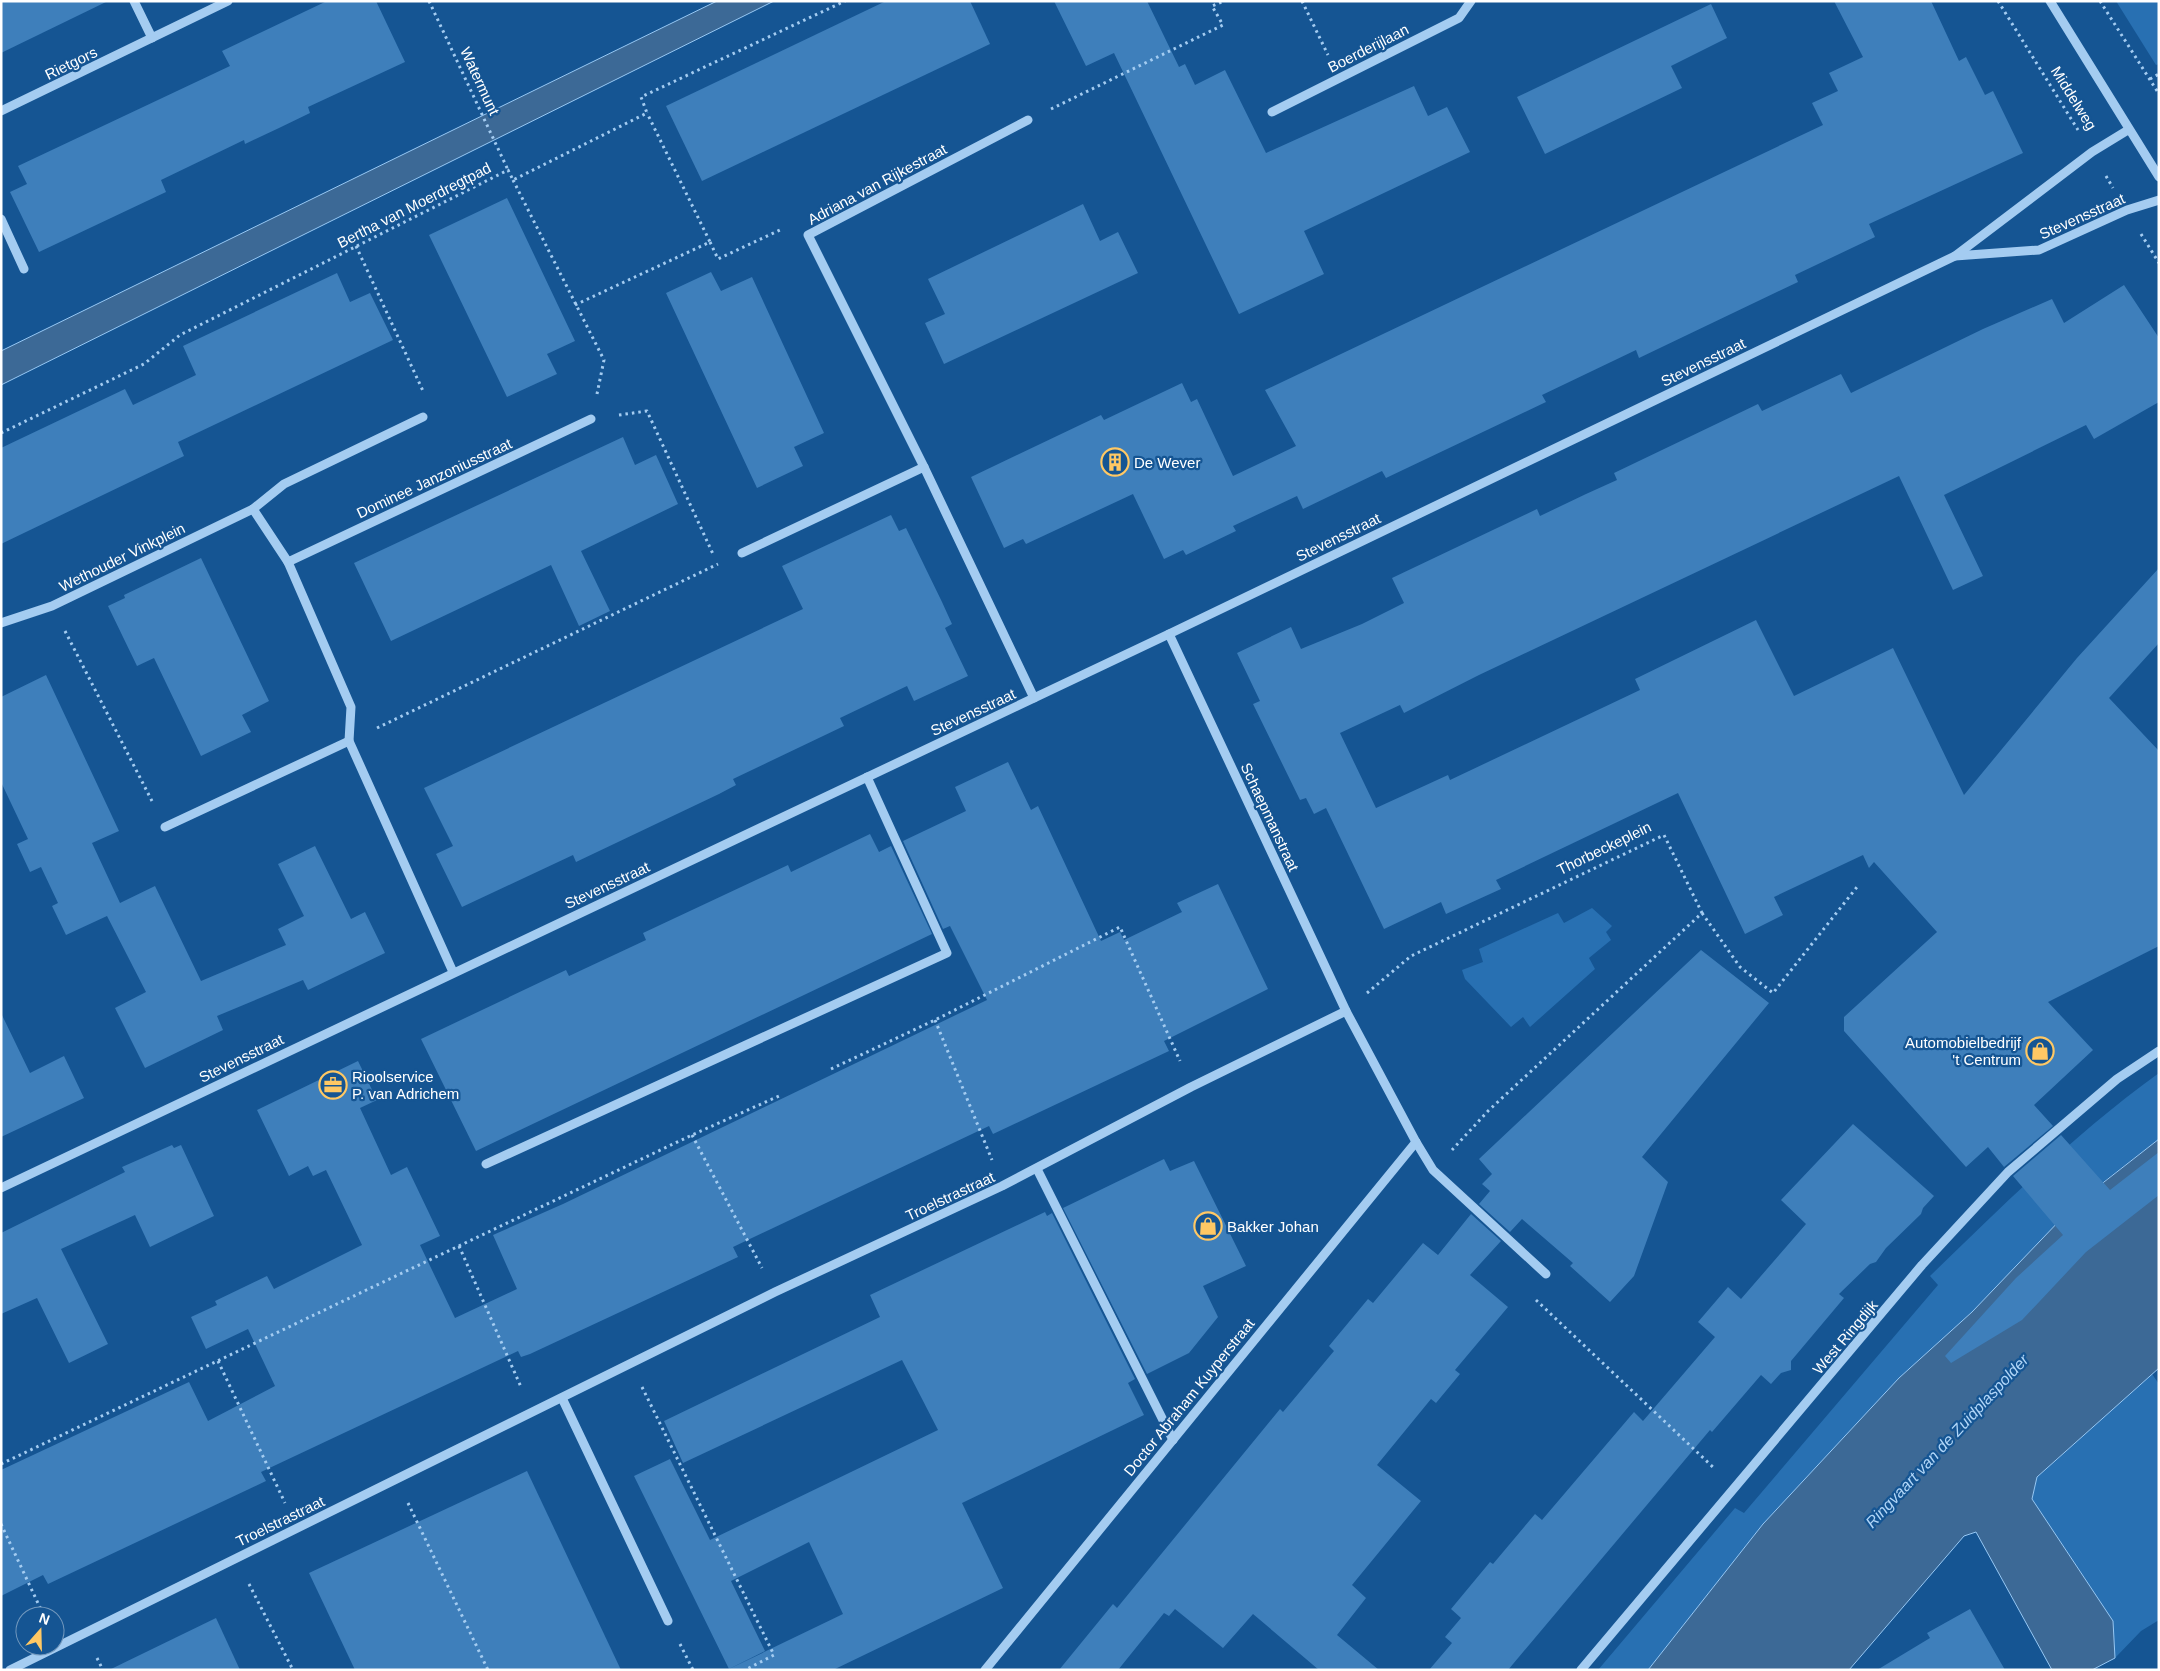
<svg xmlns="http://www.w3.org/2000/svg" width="2160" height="1671" font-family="Helvetica,sans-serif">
<rect width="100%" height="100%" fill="#155593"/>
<g fill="#2870b2">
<path d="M2116,1h43v63l-3,1z"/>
<path d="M1592,908l20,18 -6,6 5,8 -22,18 6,11 -65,58 -7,-10 -12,10 -46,-48 -3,-9 21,-8 -4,-13 79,-36 6,10z"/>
<path d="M2159,1073v66l-64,49 -123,124 -73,66 -136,146 -115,146h-50l137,-162 9,5 194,-228 -8,-9c73,-71 146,-143 229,-203z"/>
<path d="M2152,1374l7,10v236l-18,11 -26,27 -2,-37 -81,-122 5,-22z"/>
</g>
<g fill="#3c6996" stroke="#97c8f4">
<path d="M717,1h57l-773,384v-34z"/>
<path d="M2159,1139v229l-122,109 -5,22 81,122 2,37 -23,12h-40l-76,-138 -12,4 -115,134h-201l115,-146 136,-146 73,-66 91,-95 32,-28z"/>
</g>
<g fill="#3e7fbb">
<path d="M1,1h107l-107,52z"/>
<path d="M327,1h49l29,61 -97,45 2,6 -31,15 -34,16 -1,-4 -83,40 5,12 -127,60 -29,-60 17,-8 -9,-18 212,-100 -8,-15z"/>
<path d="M886,1h84l20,43 -288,137 -36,-75z"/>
<path d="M1054,1h93l32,66 6,-3 10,21 30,-15 41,83 148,-67 14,30 19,-9 23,45 -166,79 20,43 -85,40 -125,-261 -28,13z"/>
<path d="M1834,1h97l28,60 7,-4 19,38 8,-4 30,62 -154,71 6,13 -80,38 3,7 -159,76 -3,-8 -94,45 4,7 -160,76 -4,-7 -79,38 -6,-13 -64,30 3,5 -50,24 -3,-5 -19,9 -31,-65 -107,50 -3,-5 -19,9 -33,-71 130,-62 3,5 78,-37 9,19 6,-3 36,77 63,-30 -31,-56 558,-265 -11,-22 26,-12 -9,-18 34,-16z"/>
<path d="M1711,4l16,34 -56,28 11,22 -137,66 -28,-57z"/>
<path d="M507,198l68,143 -28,13 10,20 -50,23 -78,-162z"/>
<path d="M1083,204l17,37 18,-9 20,41 -194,91 -19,-41 20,-9 -17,-35z"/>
<path d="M711,272l10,19 31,-14 72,156 -30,14 9,19 -46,22 -91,-195z"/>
<path d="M337,273l13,29 20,-9 23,47 -215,102 6,14 -183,88v-96l124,-59 8,16 63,-30 -13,-29z"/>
<path d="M2124,285l35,53v64l-65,37 -8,-14 -142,70 39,81 -30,14 -54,-114 -420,199 -75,38 -4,-8 -60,28 36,75 72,-33 2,5 190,-90 -5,-11 121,-59 38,76 99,-48 71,147 113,-137 82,-90v75l-50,55 50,53v195l-111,56 45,48 -59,55 19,21 -49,41 -16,-20 -22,20 -122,-136v-14l93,-85 -63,-70 -5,6 -6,-13 -89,42 9,18 -38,19 -67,-141 -182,87 5,9 -55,25 -5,-12 -57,27 -58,-121 -12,6 -8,-16 -6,2 -47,-96 7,-3 -23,-48 54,-26 10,22 61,-25 42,-21 -12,-25 145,-69 3,7 46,-22 31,-14 -3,-7 144,-69 4,7 79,-37 10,19 132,-64 69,-30 12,24z"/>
<path d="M623,437l12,28 21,-10 22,49 -97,47 29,60 -31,15 -28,-61 -160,76 -37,-78z"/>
<path d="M891,515l8,16 7,-3 36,74 10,22 -7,4 23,48 -54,25 -7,-15 -67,32 4,8 -111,53 3,6 -17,9 -143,68 -3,-7 -111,52 -26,-53 17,-8 -29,-58 379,-179 -21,-43z"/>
<path d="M201,558l68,143 -27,14 9,17 -50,24 -47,-98 -17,8 -29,-60 17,-8 -1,-3z"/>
<path d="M46,675l73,156 -27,12 28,60 35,-17 46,95 85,-36 -8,-16 26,-13 -26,-52 37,-18 36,73 14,-7 20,41 -77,37 -5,-10 -86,36 6,14 -78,38 -30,-60 31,-16 -39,-76 -41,19 -14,-29 6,-3 -17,-36 -11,5 -13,-28 11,-5 -27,-57v-85z"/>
<path d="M1008,762l23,48 7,-4 63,135 19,-9 4,8 58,-28 -5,-9 41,-19 50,105 -104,52 5,10 -176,83 -4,-8 -256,121 5,10 -208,97 -9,3 -3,-6 -257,121 5,9 -218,103 -5,-9 -42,21v-126l188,-88 19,39 67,-35 -27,-57 -42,20 -15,-32 26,-12 -2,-4 52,-25 7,13 88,-44 -36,-75 -13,6 -5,-10 -19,10 -32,-66 101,-49 19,39 -17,8 31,67 16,-8 33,69 -20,9 35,73 62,-29 -24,-54 70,-31 424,-204 -37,-74 -7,3 -40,-88 63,-30 -11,-24z"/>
<path d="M870,834l9,18 12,-6 41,88 -456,217 -55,-112 145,-69 3,6 77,-36 -3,-7 145,-68 3,7z"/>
<path d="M1701,950l68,53 -127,154 26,25 -34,94 -24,26 -40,-36 3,-3 -51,-44 -12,13 -31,-28 11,-13 -8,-7 10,-10 -13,-15z"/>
<path d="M1,1013l29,60 34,-17 20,42 -83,39z"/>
<path d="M1853,1124l81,72 -11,12 -2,6 -35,34 -10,14 -6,2 -31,30 5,4 -53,63v9l-10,3 -10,11 -10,-9 -49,57 -2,-2 -202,240h-79l23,-27 -7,-6 16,-19 -10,-9 39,-47 3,2 42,-50 7,6 92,-108 9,9 72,-84 -17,-15 30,-35 13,12 65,-75 -25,-24z"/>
<path d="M2061,1135l49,55 49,-38v43l-73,57 -64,68 -71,43 -6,-7 71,-78 47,-43 -50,-59z"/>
<path d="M172,1145l2,3 7,-3 33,71 -64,31 -15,-32 -74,34 47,95 -39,19 -32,-65 -36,16v-81l124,-61 -3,-5z"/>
<path d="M1164,1159l6,12 24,-10 52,105 -43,20 15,31 -29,36 -42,21 -84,-166z"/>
<path d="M1045,1212l2,4 5,-3 83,166 -7,4 16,32 -182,88 41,85 -170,82h-106l116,-56 -34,-72 -78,39 34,70 -36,18 -95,-193 36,-17 40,81 228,-110 -36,-70 -219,103 -19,-42 216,-104 -10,-22z"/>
<path d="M1471,1214l30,27 -31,34 38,32 -53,63 5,4 -24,29 -5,-4 -54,66 44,36 -69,84 14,13 -29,37 42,35h-60l-66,-56 -30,34 -48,-39 -6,7 -5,-3 -46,57h-59l54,-66 4,4 163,-199 3,3 51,-61 -5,-5 39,-47 5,4 50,-60 15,12z"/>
<path d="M527,1471l94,199h-266l-46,-97z"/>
<path d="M1970,1609l35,61h-128l53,-32 -3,-5z"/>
<path d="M216,1618l24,52h-131z"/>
</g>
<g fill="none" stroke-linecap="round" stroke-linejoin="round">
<g stroke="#a4ccf1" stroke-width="3" stroke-dasharray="2.5 4" stroke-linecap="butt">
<path d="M429,1l79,169"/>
<path d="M1302,1l26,54"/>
<path d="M1998,1l80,129"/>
<path d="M2100,1l59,93"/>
<path d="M2150,79l9,-5"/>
<path d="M1051,109l172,-84 -11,-19 12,-5"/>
<path d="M2106,176l7,12"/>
<path d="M513,180l91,180 -7,34"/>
<path d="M2141,234l18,29"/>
<path d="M710,242l8,17 64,-30"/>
<path d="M356,246l67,145"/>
<path d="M575,305l135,-63 -63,-129"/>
<path d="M619,415l28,-4 66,143"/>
<path d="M1,433l143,-69 36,-29 328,-165 5,10 134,-67 -6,-16 204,-96"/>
<path d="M65,631l88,172"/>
<path d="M377,728l341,-164"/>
<path d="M1702,913l38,54 33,26 84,-106"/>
<path d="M1367,993l44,-37 253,-121 38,78 -214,198 -36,39"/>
<path d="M935,1020l57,140"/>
<path d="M831,1069l104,-49 185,-93 60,134"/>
<path d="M692,1135l70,133"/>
<path d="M459,1246l62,141"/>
<path d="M1536,1300l179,169"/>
<path d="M218,1361l67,142"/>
<path d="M642,1387l132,268 -29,15"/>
<path d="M1,1464l691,-329 87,-39"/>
<path d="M408,1503l80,167"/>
<path d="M1,1524l43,92"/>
<path d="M249,1584l44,86"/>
<path d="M680,1644l13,26"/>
<path d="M97,1658l6,12"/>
</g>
<g stroke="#a4ccf1" stroke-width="9">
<path d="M134,1l18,37"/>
<path d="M2050,1l109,176"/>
<path d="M1,111l227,-110"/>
<path d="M1272,112l187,-94 12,-17"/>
<path d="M1028,120l-220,115 116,232 110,231"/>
<path d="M1,219l23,50"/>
<path d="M1955,256l84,-6 88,-40 32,-10"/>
<path d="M423,417l-139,67 -31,25 35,53 63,145 -2,34 104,231"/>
<path d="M742,553l182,-86"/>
<path d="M288,562l303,-143"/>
<path d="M1,623l51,-17 201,-97"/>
<path d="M1169,634l177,377 70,131 17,28 113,104"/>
<path d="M165,827l184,-86"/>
<path d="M486,1164l461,-211 -80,-176"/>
<path d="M1037,1169l136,271"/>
<path d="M1,1188l1168,-554 786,-378 137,-104 36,-22"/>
<path d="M562,1398l106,223"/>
<path d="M10,1670l765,-378 227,-106 189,-99 155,-76"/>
<path d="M985,1670l431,-528"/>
<path d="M1581,1670l341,-405 86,-93 109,-93 42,-28"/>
</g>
</g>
<defs>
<g id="building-ring" transform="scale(1.4375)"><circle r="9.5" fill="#155593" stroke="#ffc864" stroke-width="1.5"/><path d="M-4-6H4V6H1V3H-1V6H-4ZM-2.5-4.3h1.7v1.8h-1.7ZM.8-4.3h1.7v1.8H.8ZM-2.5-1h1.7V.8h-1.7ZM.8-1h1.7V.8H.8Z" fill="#ffc864"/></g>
<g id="shop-ring" transform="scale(1.4375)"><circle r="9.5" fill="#155593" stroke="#ffc864" stroke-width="1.5"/><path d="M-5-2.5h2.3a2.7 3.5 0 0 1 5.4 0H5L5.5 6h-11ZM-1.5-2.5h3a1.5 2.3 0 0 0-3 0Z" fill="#ffc864"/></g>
<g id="office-ring" transform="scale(1.4375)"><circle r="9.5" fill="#155593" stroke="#ffc864" stroke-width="1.5"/><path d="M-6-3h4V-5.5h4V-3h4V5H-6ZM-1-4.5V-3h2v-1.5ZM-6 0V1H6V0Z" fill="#ffc864"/></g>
</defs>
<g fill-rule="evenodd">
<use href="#building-ring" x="1115" y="462"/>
<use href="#shop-ring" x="2040" y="1051"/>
<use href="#office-ring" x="333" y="1085"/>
<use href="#shop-ring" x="1208" y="1226"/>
</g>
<g text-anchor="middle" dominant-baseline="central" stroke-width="4.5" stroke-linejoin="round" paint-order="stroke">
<g font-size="15" fill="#fff" stroke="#155593">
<text transform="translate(1368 48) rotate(-27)">Boerderijlaan</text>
<text transform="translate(71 63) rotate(-26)">Rietgors</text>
<text transform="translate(480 81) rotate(65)">Watermunt</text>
<text transform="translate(2074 98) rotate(58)">Middelweg</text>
<text transform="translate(877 184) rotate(-28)">Adriana van Rijkestraat</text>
<text transform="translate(414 205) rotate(-27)">Bertha van Moerdregtpad</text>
<text transform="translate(2082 216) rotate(-24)">Stevensstraat</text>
<text transform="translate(1703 362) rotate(-26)">Stevensstraat</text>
<text transform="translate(434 478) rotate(-25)">Dominee Janzoniusstraat</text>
<text transform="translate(1338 537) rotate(-26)">Stevensstraat</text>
<text transform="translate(122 557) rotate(-26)">Wethouder Vinkplein</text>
<text transform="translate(973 712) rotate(-25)">Stevensstraat</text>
<text transform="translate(1270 817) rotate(65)">Schaepmanstraat</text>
<text transform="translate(1604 848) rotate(-26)">Thorbeckeplein</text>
<text transform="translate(607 885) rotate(-25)">Stevensstraat</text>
<text transform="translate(241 1058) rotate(-26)">Stevensstraat</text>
<text transform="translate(950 1196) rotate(-25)">Troelstrastraat</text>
<text transform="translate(1845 1337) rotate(-50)">West Ringdijk</text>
<text transform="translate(1189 1397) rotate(-51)">Doctor Abraham Kuyperstraat</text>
<text transform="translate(280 1521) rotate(-26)">Troelstrastraat</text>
</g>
<g font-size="15" fill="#fff" stroke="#155593" text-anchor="start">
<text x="1134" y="462">De Wever</text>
<text x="2021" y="1042" text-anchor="end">Automobielbedrijf<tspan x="2021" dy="17">'t Centrum</tspan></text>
<text x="352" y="1076">Rioolservice<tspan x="352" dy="17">P. van Adrichem</tspan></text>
<text x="1227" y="1226">Bakker Johan</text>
</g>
<g font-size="16" font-style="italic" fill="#b1d6f8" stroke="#155593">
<text transform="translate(1947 1441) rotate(-47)">Ringvaart van de Zuidplaspolder</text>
</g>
</g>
<rect width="2160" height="1671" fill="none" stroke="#ffffff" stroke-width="5"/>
<g transform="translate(40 1631) rotate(20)"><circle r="24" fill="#155593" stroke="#7399be"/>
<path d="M0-4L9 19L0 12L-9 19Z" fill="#ffc864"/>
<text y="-8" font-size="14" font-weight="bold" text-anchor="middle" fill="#ffffff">N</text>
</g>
</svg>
